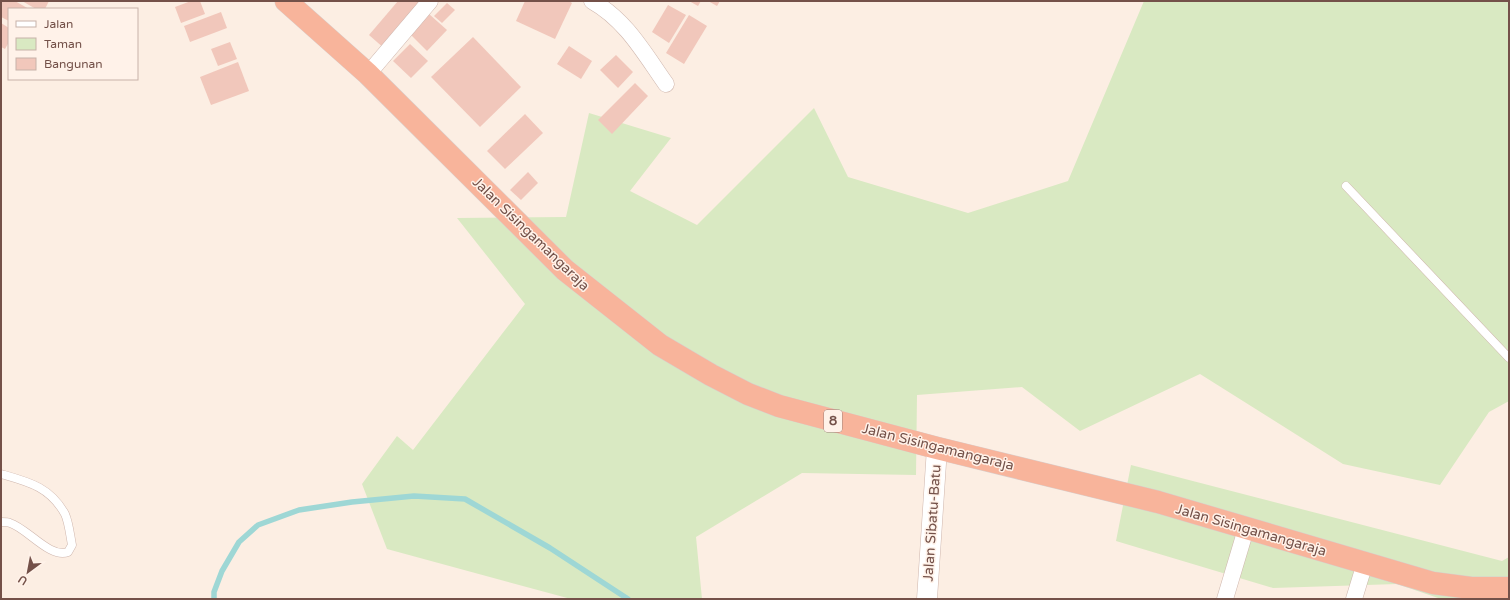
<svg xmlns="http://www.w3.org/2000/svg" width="1510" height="600" font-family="'Varela Round',sans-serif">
<rect width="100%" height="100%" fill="#fceee3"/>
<g fill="#d9e9c2">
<path d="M1144,1h365v400l-20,11 -49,73 -97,-21 -143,-90 -120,57 -58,-44 -105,8 -1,80 -114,-2 -106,64 6,62h-131l-184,-50 -25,-65 35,-48 16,14 112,-146 -68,-86 109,-1 23,-104 82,25 -41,53 67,34 117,-117 34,69 120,36 100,-32z"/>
<path d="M1131,465l371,96 7,-4v42h-68l-44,-15 -124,4 -157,-47z"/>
</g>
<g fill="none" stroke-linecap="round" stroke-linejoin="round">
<path stroke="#9ed7d5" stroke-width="5.5" d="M214,599v-7l8,-21 17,-29 19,-17 41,-15 53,-8 62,-6 51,3 85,49 78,51"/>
</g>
<g fill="#f1c7bb">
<path d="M1,1h14l14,8h-20v12l-8,-4z"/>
<path d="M22,1h27l-4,8h-9z"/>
<path d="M191,1h9l5,13 -24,9 -6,-16z"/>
<path d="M398,1h27l-40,48 -16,-14z"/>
<path d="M525,1h44l3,2 -17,36 -39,-18z"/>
<path d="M689,1h12l-3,5z"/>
<path d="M708,1h12l-3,5z"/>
<path d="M447,3l8,7 -13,13 -8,-7z"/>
<path d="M668,5l18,10 -17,28 -17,-11z"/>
<path d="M221,12l6,16 -37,14 -6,-16z"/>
<path d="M429,14l18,16 -20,21 -17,-17z"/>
<path d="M689,15l18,11 -23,38 -18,-11z"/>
<path d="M1,23l8,5v14l-4,7 -4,-2z"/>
<path d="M473,37l48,50 -41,40 -49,-50z"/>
<path d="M230,42l7,17 -19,7 -7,-17z"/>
<path d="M410,44l18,17 -17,17 -18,-17z"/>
<path d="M569,46l23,15 -11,18 -24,-15z"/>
<path d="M616,55l17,17 -15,16 -18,-18z"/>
<path d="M238,62l11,29 -38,14 -11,-28z"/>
<path d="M635,83l13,13 -36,38 -14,-14z"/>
<path d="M525,114l18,19 -38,36 -18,-18z"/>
<path d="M528,172l10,11 -17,17 -11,-10z"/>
</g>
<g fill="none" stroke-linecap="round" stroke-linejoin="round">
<g stroke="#cfb6ad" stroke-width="9">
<g id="service">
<path d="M1346,186l163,172"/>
<path d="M1,474c28,8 49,13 64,40 4,9 5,21 7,31l-4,7c-18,7 -41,-24 -58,-29 -2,-1 -6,-1 -9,-1"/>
</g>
</g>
<g stroke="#cfb6ad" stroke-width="17">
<g id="minor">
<path d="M592,1c34,19 52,52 74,83"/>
<path d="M368,74l62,-73"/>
<path d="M1225,599l21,-70"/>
<path d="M1354,599l11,-36"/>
</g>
</g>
<g stroke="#cfb6ad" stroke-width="21">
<path id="tertiary" d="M927,599l10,-151"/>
</g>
<g stroke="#d8cecc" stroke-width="23">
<path id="trunk" d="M286,1l82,73 197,196 95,75 51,30 37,19 31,12 158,42 221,54 275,81 38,5h38"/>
</g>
<use href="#service" stroke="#fff" stroke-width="8"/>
<use href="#minor" stroke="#fff" stroke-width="16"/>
<use href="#tertiary" stroke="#fff" stroke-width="20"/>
<use href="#trunk" stroke="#f8b49b" stroke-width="22"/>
</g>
<g text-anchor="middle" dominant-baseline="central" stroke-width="3" stroke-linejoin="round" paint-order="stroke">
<rect fill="#fff2e9" stroke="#9e8179" stroke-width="1" x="824" y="410" width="18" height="22" rx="3"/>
<g font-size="13" font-weight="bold" fill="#745149">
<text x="833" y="421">8</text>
</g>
<g font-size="14" fill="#745149" stroke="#fff2e9">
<text transform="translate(531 234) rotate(44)">Jalan Sisingamangaraja</text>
<text transform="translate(938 447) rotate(14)">Jalan Sisingamangaraja</text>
<text transform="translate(932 523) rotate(-86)">Jalan Sibatu-Batu</text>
<text transform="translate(1251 530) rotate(16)">Jalan Sisingamangaraja</text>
</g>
</g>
<rect width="1510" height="600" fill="none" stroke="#745149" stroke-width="4"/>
<rect x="8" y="8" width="130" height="72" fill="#fff2e9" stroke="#c7b2a9"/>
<rect x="16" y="21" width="20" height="6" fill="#ffffff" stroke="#c7b2a9"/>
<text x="44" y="28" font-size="12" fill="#745149">Jalan</text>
<rect x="16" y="38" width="20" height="12" fill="#d9e9c2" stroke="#c7b2a9"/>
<text x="44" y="48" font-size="12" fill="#745149">Taman</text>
<rect x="16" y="58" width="20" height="12" fill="#f1c7bb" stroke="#c7b2a9"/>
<text x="44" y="68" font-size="12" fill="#745149">Bangunan</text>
<g transform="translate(28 572) rotate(212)" stroke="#fff2e9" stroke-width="3" paint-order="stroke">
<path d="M0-3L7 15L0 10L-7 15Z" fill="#745149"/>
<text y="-6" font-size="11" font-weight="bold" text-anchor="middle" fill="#745149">U</text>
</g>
</svg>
